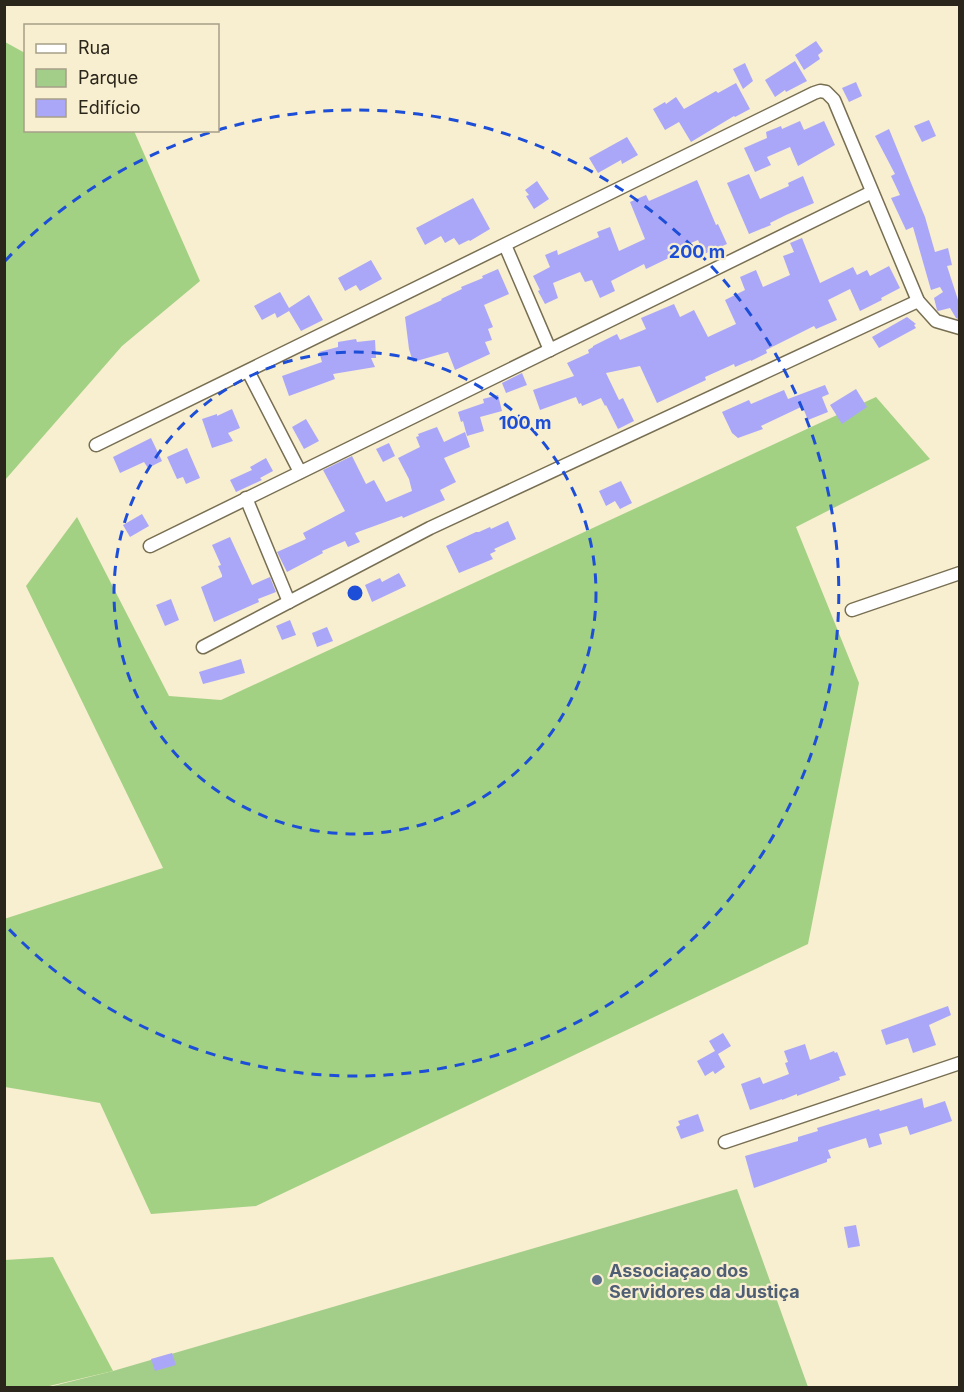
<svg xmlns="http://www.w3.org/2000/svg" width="964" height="1392" font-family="Inter,sans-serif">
<rect width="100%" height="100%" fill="#f8eed0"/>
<path fill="#a3ce89" d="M737,1189l71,198 -763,1 68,-17z"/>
<g fill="#a2d184">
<path d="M5,42l20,11 1,77 108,1 66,150 -78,65 -117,134z"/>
<path d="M876,397l54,62 -134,68 63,156 -51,261 -552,262 -105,8 -51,-111 -95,-16 -1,-168 159,-51 -137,-282 51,-69 92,179 52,4z"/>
<path d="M53,1257l60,114 -68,16h-40v-127z"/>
</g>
<g fill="#aba7f8">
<path d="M816,41l7,10 -5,4 2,4 -16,11 -9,-15z"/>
<path d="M795,61l12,20 -21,11 -1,-2 -10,7 -10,-17z"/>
<path d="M745,63l8,18 -10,8 -10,-20z"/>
<path d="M856,82l6,14 -13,6 -7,-14z"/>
<path d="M736,83l14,26 -15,8 -1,-1 -43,26 -12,-20 -14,8 -12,-21 12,-7 1,2 10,-7 8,12 32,-18 2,2z"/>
<path d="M929,120l7,16 -14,6 -8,-16z"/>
<path d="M800,121l4,9 20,-9 11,24 -37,21 -8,-19 -23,10 4,8 -16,7 -11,-24 23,-10 -1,-6 15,-6 1,3z"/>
<path d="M889,129l36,88 10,35 13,-4 4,17 -5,1 13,40v12l-2,1 -2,-1 -6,-10 -12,3 -1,-1 -3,-12 9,-6 -3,-5 -9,3 -18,-63 -7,3 -15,-32 9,-3 -9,-19 4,-2 -20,-38z"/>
<path d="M627,137l11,18 -16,9 -1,-4 -23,13 -9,-15z"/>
<path d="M749,174l11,25 29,-13 -1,-3 15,-7 11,27 -28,12 -16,8 1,2 -22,9 -22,-51z"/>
<path d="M697,180l19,45 2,-1 9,20 -23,10 -6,-14 -24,10 1,5 -29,14 -2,-5 -33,17 4,10 -15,7 -8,-18 -7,2 -5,-10 -27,11 5,15 -13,6 -7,-13 2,-1 -7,-14 17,-9 -5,-12 12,-5 1,5 41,-18 -2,-5 13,-5 9,24 26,-12 -15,-37 16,-7 3,6z"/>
<path d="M537,181l12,18 -15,10 -8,-13 3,-1 -4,-5z"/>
<path d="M473,198l17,31 -20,12 -1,-1 -10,5 -5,-7 -9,5 -4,-7 -16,9 -9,-17z"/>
<path d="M802,238l18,45 33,-16 4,8 10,-5 3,6 19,-10 11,22 -19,10 1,2 -22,11 -10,-22 -22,11 9,20 -21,9 -2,-3 -48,24 1,3 -16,8v-1l-16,7 -1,-3 -29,13 1,3 -49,23 -17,-37 -34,7 13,27 4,-2 11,23 -16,8 -12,-24 -1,1 -4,-8 -19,8 -1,-3 -2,1 -3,-7 -36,13 -7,-20 41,-14 -7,-13 22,-10 -1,-3 5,-3v-1l24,-12 3,6 26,-11 -5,-11 33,-14 6,13 14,-7 14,27 28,-13 -11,-24 20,-10 -5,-13 16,-7 7,17 27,-12 -7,-19 11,-4 -4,-9z"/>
<path d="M371,260l11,19 -22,12 -4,-6 -11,6 -7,-13z"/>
<path d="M498,269l11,25 -25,11 9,22 -5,2 4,11 -7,2 5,12 -35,16 -7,-18 -35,10 -4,-13 -4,-32 37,-17 -1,-1 21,-10 -1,-2 22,-9 -1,-2z"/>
<path d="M280,292l9,16 20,-13 14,25 -22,11 -12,-20 -12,7 -2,-5 -13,7 -8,-14z"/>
<path d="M907,317l9,7 -2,1 2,3 -37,20 -7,-11z"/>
<path d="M356,339l1,3 18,-2 1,18h-5l4,9 -42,7 2,5 -46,17 -7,-20 40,-14 -3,-10 19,-5v-5z"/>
<path d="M522,373l5,12 -21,8 -4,-10z"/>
<path d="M825,385l4,9 -7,3 6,15 -20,8 -5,-12 -2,-1 -40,19 2,3 -25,9 -6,-5 -10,-21 27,-12 2,4 33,-14 4,9z"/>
<path d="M856,389l11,18 -25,17 -12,-19z"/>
<path d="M498,395l4,16 -22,6 4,14 -17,5 -4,-15 -2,1 -3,-10 26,-9 -1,-4z"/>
<path d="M232,409l8,19 -12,5 5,8 -21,7 -10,-29 15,-5v2z"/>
<path d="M306,419l13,22 -15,8 -12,-22z"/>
<path d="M437,427l7,15 21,-10 5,15 -26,11 12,24 -16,8 5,10 -42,18 -1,-2 -47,17 5,9 -12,5 -3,-6 -23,10 1,2 -36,19 -10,-20 29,-13 -3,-6 42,-22 -22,-41 29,-14 14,28 8,-4 12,22 26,-11 -3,-12 -11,-21 22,-11 -4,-10 3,-1 -1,-2z"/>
<path d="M151,438l11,23 -14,7 -4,-6 -24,11 -7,-16z"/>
<path d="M389,443l6,13 -12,6 -7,-13z"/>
<path d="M187,448l13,30 -14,6 -3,-7 -6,2 -10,-22z"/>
<path d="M266,458l7,13 -13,7 2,2 -26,12 -6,-12 22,-10 -2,-3z"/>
<path d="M621,481l11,22 -12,6 -5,-8 -9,5 -7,-15z"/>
<path d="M142,514l7,12 -19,11 -7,-12z"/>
<path d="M508,521l8,18 -22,10 2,2 -6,3 3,5 -34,14 -13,-27 30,-14h3l11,-5 1,2z"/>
<path d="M230,537l22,48 18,-8 6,15 -18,7 1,3 -45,20 -13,-35 21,-10v-2l-4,-9 3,-1 -9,-20z"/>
<path d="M399,573l7,13 -34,16 -7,-17 15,-7 2,4z"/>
<path d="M171,599l8,21 -14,6 -9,-21z"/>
<path d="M290,620l6,15 -14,5 -6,-14z"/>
<path d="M327,627l6,14 -16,6 -5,-14z"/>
<path d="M241,659l4,14 -42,11 -4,-12z"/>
<path d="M948,1006l3,9 -22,10 7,20 -23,8 -5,-15 -22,7 -5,-15z"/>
<path d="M723,1033l8,13 -13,8 7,13 -10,7 -2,-3 -8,5 -8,-15 18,-10 -6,-10z"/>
<path d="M805,1044l5,16 24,-9 1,2 2,-1 9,23 -7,2 1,3 -43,16v-2l-15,6v-1l-32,11 -9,-26 19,-7 3,7 26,-10 -4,-11 3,-1 -4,-11z"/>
<path d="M922,1098l2,10 21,-7 7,20 -42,14 -3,-9 -28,8 3,10 -13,4 -3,-10 -38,12 3,8 -4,1v3l-73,26 -9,-32 53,-15v-4l20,-6 -1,-3 62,-19 1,2z"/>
<path d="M698,1114l6,17 -23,8 -5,-12 4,-2 -2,-4z"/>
<path d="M856,1225l4,21 -12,2 -4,-21z"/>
<path d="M172,1353l4,12 -21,6 -4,-12z"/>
</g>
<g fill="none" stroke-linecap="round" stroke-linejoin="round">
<g stroke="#786f53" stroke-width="15">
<g id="street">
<path d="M505,245l45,105"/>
<path d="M248,371l52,101"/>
<path d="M96,445l718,-352 6,-2 6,1 8,8 84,201 18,20 24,7"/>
<path d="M246,498l43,104"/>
<path d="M150,546l722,-354"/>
<path d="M852,610l108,-37"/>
<path d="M203,647l227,-119 488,-227"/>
<path d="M725,1142l235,-79"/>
</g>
</g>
<use href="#street" stroke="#fff" stroke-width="12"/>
</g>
<g fill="none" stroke="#1d4ed8" stroke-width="3" stroke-dasharray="10 8">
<circle cx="355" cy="593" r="241"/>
<path d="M5 261A483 483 0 1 1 5 925"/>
</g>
<circle fill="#5c6f8a" stroke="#f8eed0" stroke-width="2" cx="597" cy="1280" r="6"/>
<g text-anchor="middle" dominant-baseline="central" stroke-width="4.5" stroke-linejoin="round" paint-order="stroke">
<g font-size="18" font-weight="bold" fill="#4e5e75" stroke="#f8eed0" text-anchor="start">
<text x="609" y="1270">Associaçao dos<tspan x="609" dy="21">Servidores da Justiça</tspan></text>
</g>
</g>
<circle cx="355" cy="593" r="9" fill="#1d4ed8" stroke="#f8eed0" stroke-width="3"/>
<g font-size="18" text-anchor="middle" font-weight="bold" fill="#1d4ed8" stroke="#f8eed0" stroke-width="4.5" stroke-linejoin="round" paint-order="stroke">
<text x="697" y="258">200 m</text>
<text x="525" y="429">100 m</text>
</g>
<rect width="964" height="1392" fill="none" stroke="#2a261b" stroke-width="12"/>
<rect x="24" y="24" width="195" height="108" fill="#f8eed0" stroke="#a69e88" stroke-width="1.5"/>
<rect x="36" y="44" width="30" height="9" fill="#ffffff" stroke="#a69e88" stroke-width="1.5"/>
<text x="78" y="54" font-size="18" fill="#2a261b">Rua</text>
<rect x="36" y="69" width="30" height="18" fill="#a3ce89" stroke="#a69e88" stroke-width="1.5"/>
<text x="78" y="84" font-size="18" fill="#2a261b">Parque</text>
<rect x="36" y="99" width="30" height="18" fill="#aba7f8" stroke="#a69e88" stroke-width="1.5"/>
<text x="78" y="114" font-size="18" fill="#2a261b">Edifício</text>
</svg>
